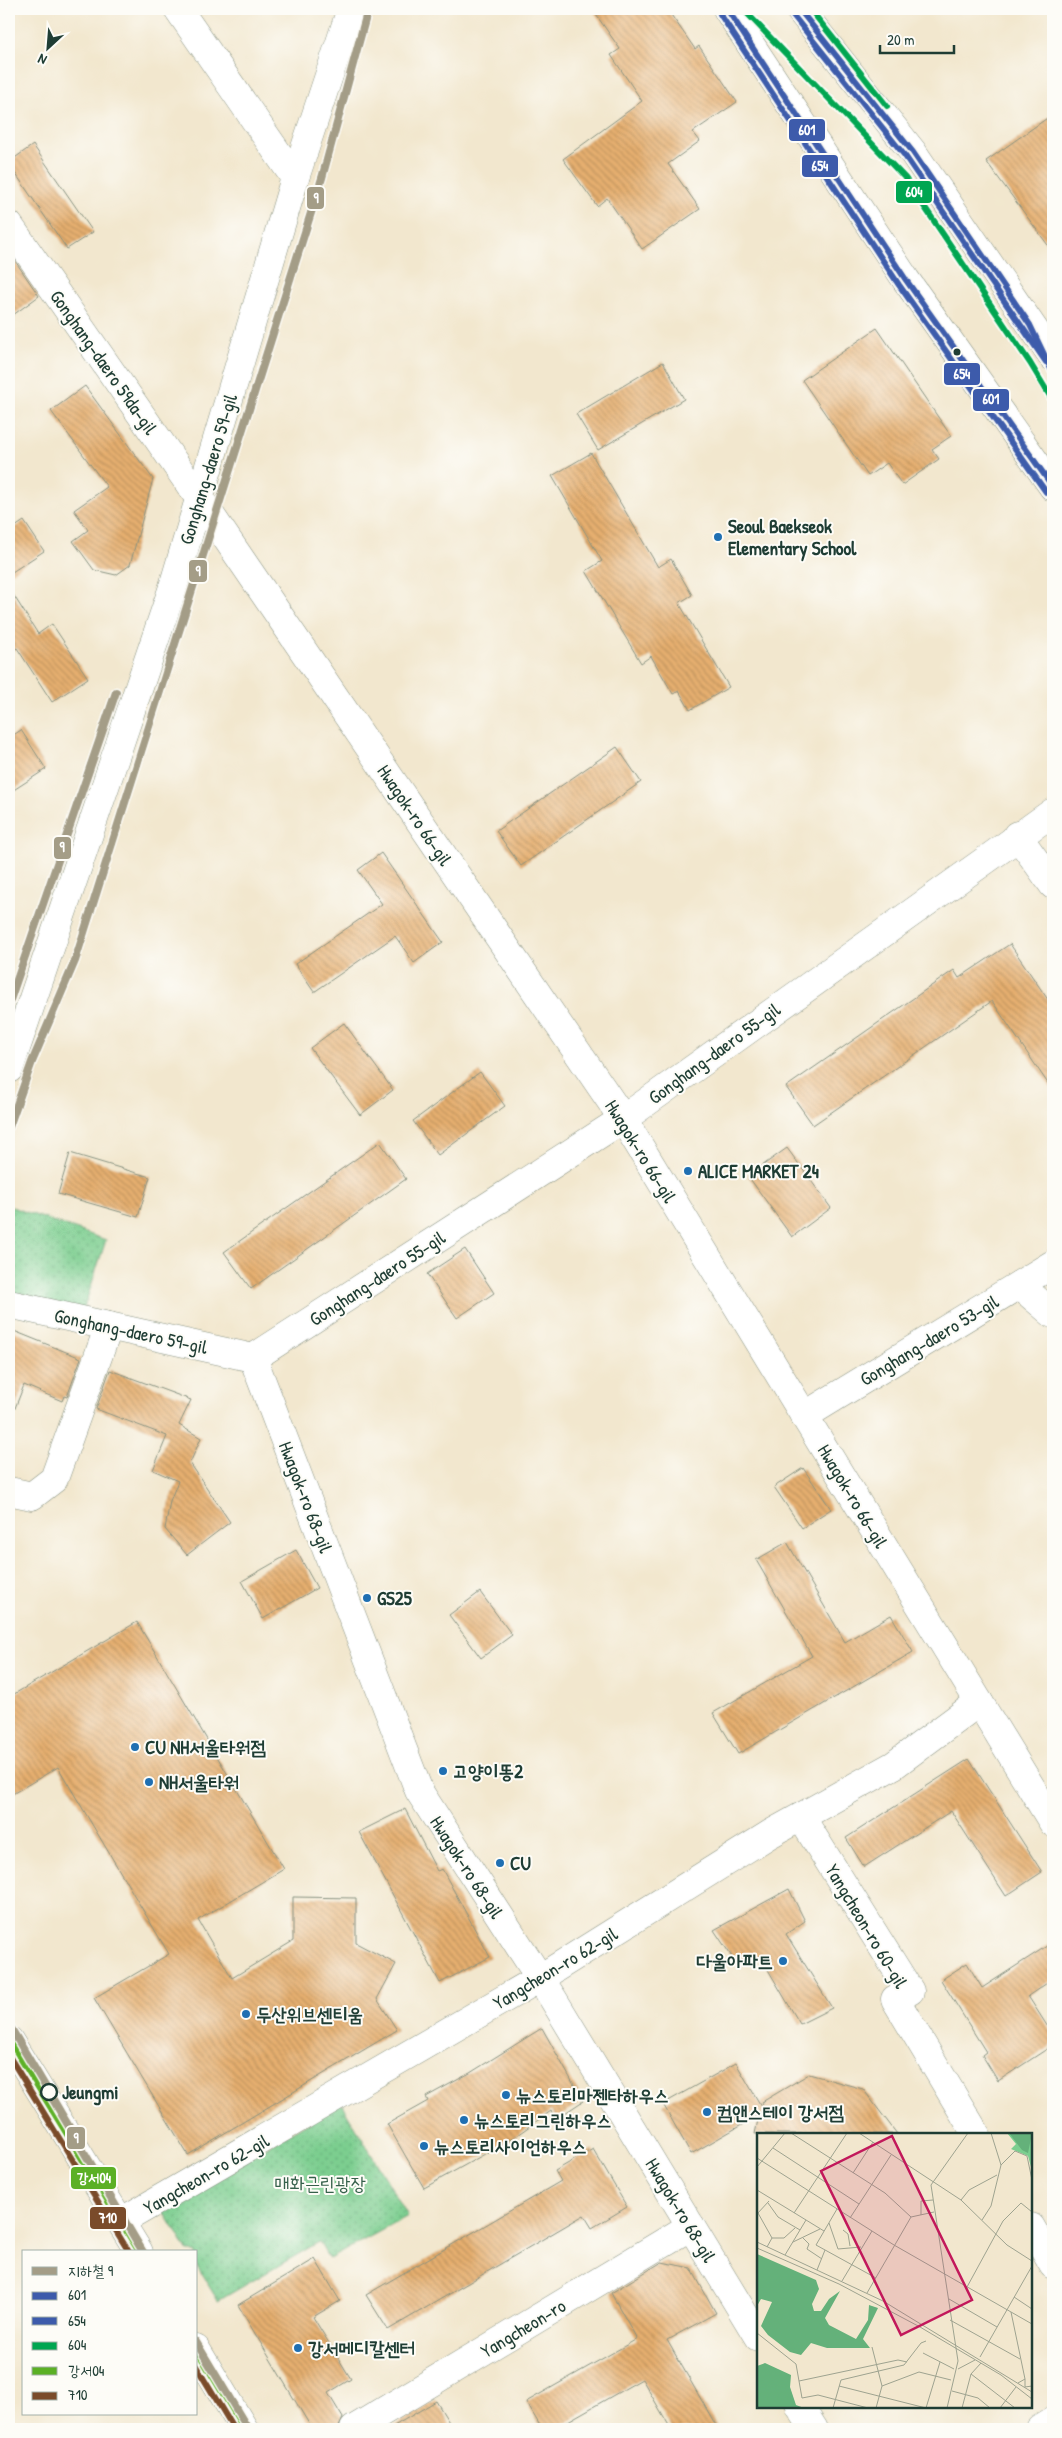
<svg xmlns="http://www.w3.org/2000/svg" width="1062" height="2438" font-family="'Patrick Hand','Poor Story',sans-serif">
<defs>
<pattern id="green-dots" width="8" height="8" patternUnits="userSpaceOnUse" patternTransform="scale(1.25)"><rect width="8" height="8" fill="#7bce8f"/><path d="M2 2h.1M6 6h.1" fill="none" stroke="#64a876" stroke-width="1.8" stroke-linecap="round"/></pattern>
<pattern id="building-back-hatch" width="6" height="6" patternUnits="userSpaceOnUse" patternTransform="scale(1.25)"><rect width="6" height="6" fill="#e6af6f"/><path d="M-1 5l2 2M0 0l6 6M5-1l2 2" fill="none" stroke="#ba905c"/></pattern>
</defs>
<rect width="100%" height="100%" fill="#fdfcf7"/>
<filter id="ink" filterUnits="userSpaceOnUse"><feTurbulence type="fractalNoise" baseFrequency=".02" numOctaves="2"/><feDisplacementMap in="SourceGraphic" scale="10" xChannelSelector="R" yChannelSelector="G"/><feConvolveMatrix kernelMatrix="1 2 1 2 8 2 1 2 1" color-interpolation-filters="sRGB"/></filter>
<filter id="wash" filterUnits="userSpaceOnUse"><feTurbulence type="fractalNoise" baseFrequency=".0096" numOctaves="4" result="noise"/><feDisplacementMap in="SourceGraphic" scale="20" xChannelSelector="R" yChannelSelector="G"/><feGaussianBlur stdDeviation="1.12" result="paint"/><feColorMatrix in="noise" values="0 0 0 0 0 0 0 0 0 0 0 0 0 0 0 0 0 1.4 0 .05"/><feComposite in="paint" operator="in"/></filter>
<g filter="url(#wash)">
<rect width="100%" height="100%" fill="#f2e7ce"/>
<g fill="url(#green-dots)" stroke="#4d8662">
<path d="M9,1206l97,34 -25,77 -72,-16z"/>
<path d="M341,2103l67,113 -79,43 -10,-17 -101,59 -22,-36v-13h-8l-26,-44z"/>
</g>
<g id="blocks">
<g fill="url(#building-back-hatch)">
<path d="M592,9h75l28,40 4,-3 38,56 -44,30 7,9 -32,23 32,45 -58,40 -35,-51 -10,8 -34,-47 79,-58 -31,-46 9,-6z"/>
<path d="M1053,114v138l-67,-91z"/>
<path d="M33,145l60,87 -26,17 -58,-85v-2z"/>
<path d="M9,252l30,44 -30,22z"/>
<path d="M877,328l74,108 -19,13 7,10 -37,26 -15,-22 -19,13 -66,-96z"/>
<path d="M663,362l21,37 -86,51 -22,-36z"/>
<path d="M85,386l68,93 -23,86 -14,10 -22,-5 -21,-29 15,-11 -14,-20 33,-23 -56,-76z"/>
<path d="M591,453l67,114 13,-8 21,36 -13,8 50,84 -39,23 -11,-19 -6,3 -22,-38 -10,7 -55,-92 16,-10 -50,-85z"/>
<path d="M24,521l20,30 -35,23v-43z"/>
<path d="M9,588l29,46 14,-10 36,54 -36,24 -35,-54 -8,5z"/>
<path d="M21,730l25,39 -37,24v-55z"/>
<path d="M617,747l24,35 -120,84 -25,-35z"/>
<path d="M381,853l62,89 -29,21 -19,-27 -81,56 -19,-28 87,-60 -24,-34z"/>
<path d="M1010,944l43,63v84l-61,-90 -179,124 -27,-38 168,-117 5,8z"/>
<path d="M344,1023l49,67 -33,25 -50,-67z"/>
<path d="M480,1072l25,34 -67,49 -25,-34z"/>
<path d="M380,1142l26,37 -155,110 -27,-37z"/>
<path d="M787,1148l44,60 -39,29 -44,-61z"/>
<path d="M70,1153l80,24 -12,40 -80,-23z"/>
<path d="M465,1249l29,44 -37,25 -30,-44z"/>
<path d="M9,1329l72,29 -14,39 -3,-1 -2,5 -38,-16 -14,36z"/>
<path d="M110,1370l81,30 -12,25 22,13 -11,25 40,59 -43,33 -22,-26 5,-28 8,-20 -25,-11 14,-34 -71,-27z"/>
<path d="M803,1468l28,41 -29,19 -28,-41z"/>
<path d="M787,1542l58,100 46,-27 22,37 -175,102 -25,-41 99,-57 -56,-96z"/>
<path d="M296,1550l21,38 -54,31 -21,-38z"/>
<path d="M480,1592l32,43 -31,23 -32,-43z"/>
<path d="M137,1622l147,247 -86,51 34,58 61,-37v-44l63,1v45l40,21 -19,35 20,31 -209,125 -94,-157 75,-44 -111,-187 -49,29v-99z"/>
<path d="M969,1759l73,113 -36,24 -55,-85 -87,56 -18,-29z"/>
<path d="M405,1809l32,62 5,-2 48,88 -50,26 -81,-151z"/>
<path d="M789,1889l16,32 -19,13 46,74 -32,16 -40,-68 -22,10 -24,-36z"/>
<path d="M1053,1942v37l-25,17 25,39v10l-55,36 -16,-26 4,-3 -45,-72 26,-17 15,25z"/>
<path d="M542,2028l41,73 -27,18 -5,-8 -41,29 -86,48 -37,-64 41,-23 -2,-4 44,-24z"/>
<path d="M736,2063l25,43 1,-4 47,-28 54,15 34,45h-142l4,-19 -68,39 -28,-50z"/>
<path d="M593,2149l34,58 -35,21 -8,-13 -196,115 -22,-35 195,-114 -6,-10z"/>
<path d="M315,2259l25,42 -27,16 38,62 -23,14 15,25 -5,11h-26l-74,-124z"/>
<path d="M662,2262l29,6 25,45 -49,27 51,89h-47l-29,-50 -88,50h-12l-16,-27 111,-63 -26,-46z"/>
<path d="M436,2401l17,28h-64z"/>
</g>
</g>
</g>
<g filter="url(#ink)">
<use href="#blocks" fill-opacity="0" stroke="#889281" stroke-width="1"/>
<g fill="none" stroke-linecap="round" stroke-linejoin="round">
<g stroke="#889281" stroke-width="29">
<g id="minor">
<path d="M178,9l117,169"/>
<path d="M9,225l190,273 424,621 430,704"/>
<path d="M1017,835l36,50"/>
<path d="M1019,1285l34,29"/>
<path d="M9,1304l244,54"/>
<path d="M253,1358l166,433 133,206 206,340"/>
<path d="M253,1358l370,-239 430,-307"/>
<path d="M804,1416l249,-152"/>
<path d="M9,1491l23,5 22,-17 55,-153"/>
<path d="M801,1817l109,174 -15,8 81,135"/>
<path d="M122,2221l418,-243 230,-144 124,-69 85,-63"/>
<path d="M1031,2227l22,38"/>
<path d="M800,2407l14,22"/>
<path d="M354,2429l337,-203"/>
<path d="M1040,2429l13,-8"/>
</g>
</g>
<g stroke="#889281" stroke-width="29">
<g id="major">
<path d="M727,9l179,271 147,207"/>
<path d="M799,9l113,142 141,206"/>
<path d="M9,1069l163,-479 123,-412 56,-169"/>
<path d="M9,2040l130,212"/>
<path d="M196,2349l48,80"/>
</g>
</g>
<use href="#minor" stroke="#fff" stroke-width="28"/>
<use href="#major" stroke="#fff" stroke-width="28"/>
<g stroke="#fdfcf7" stroke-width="10">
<g id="bus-1">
<path d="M727,9l179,271 147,207"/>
<path d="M799,9l113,142 118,174 23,48"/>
</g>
</g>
<g stroke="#fdfcf7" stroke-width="10">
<g id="bus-2">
<path d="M720,14l179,271 147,207"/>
<path d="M792,14l113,142 141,206"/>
</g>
</g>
<g stroke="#fdfcf7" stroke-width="10">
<g id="bus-3">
<path d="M743,9l162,169 125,185 23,38"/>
<path d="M810,9l77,97"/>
</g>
</g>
<g stroke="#fdfcf7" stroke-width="10">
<g id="bus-4">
<path d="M9,2040l130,212"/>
<path d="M196,2349l48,80"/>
</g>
</g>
<g stroke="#fdfcf7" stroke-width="10">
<g id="bus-5">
<path d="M9,2056l120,196"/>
<path d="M196,2366l38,63"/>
</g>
</g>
<use href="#bus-1" stroke="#3d5bab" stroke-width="6"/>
<use href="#bus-2" stroke="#3d5bab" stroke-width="6"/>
<use href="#bus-3" stroke="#00a651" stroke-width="6"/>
<use href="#bus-4" stroke="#5bb025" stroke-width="6"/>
<use href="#bus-5" stroke="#7a4b2a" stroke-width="6"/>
<g stroke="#fdfcf7" stroke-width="11">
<g id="metro-1">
<path d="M9,1003l107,-311"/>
<path d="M9,1127l23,-65 43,-101 247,-783 46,-169"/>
<path d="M9,2025l134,227"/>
<path d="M196,2342l52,87"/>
</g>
</g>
<use href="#metro-1" stroke="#a49d87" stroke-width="8"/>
</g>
</g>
<circle fill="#1f3d34" stroke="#fdfcf7" stroke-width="2" cx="957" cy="352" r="4.5"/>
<g fill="#1f6fb2" stroke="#fdfcf7" stroke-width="2">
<circle cx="718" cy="537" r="5"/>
<circle cx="688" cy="1171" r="5"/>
<circle cx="367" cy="1598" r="5"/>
<circle cx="135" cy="1747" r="5"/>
<circle cx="443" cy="1771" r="5"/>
<circle cx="149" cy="1782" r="5"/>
<circle cx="500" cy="1863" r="5"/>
<circle cx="783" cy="1961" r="5"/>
<circle cx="246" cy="2014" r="5"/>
<circle cx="506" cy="2095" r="5"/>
<circle cx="707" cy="2112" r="5"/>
<circle cx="464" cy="2120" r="5"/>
<circle cx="424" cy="2146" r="5"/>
<circle cx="298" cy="2348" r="5"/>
</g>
<circle fill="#fdfcf7" stroke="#1f3d34" stroke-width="2.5" cx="49" cy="2092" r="8"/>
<g text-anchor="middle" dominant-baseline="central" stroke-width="4" stroke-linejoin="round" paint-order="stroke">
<g font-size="19" fill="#1f3d34" stroke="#fdfcf7">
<text transform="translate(104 362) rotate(55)">Gonghang-daero 59da-gil</text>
<text transform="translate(208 469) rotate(-73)">Gonghang-daero 59-gil</text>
<text transform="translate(415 815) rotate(56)">Hwagok-ro 66-gil</text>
<text transform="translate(714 1053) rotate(-36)">Gonghang-daero 55-gil</text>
<text transform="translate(641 1151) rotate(58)">Hwagok-ro 66-gil</text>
<text transform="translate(377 1278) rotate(-33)">Gonghang-daero 55-gil</text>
<text transform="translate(131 1331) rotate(12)">Gonghang-daero 59-gil</text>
<text transform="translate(929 1340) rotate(-31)">Gonghang-daero 53-gil</text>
<text transform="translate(853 1496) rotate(59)">Hwagok-ro 66-gil</text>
<text transform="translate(306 1497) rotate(69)">Hwagok-ro 68-gil</text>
<text transform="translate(467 1867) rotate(57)">Hwagok-ro 68-gil</text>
<text transform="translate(867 1926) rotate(59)">Yangcheon-ro 60-gil</text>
<text transform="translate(555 1968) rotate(-31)">Yangcheon-ro 62-gil</text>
<text transform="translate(206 2174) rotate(-30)">Yangcheon-ro 62-gil</text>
<text transform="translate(681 2210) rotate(59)">Hwagok-ro 68-gil</text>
<text transform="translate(523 2328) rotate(-31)">Yangcheon-ro</text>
</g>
<g font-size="19" font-weight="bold" fill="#1f3d34" stroke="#fdfcf7" text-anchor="start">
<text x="728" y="526">Seoul Baekseok<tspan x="728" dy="22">Elementary School</tspan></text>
<text x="698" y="1171">ALICE MARKET 24</text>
<text x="377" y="1598">GS25</text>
<text x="145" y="1747">CU NH서울타워점</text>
<text x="453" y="1771">고양이똥2</text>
<text x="159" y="1782">NH서울타워</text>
<text x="510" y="1863">CU</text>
<text x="773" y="1961" text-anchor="end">다울아파트</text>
<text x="256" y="2014">두산위브센티움</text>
<text x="516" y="2095">뉴스토리마젠타하우스</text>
<text x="717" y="2112">컴앤스테이 강서점</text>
<text x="474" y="2120">뉴스토리그린하우스</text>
<text x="434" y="2146">뉴스토리사이언하우스</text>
<text x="308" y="2348">강서메디칼센터</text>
</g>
<g font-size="19" font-weight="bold" fill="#1f3d34" stroke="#fdfcf7" text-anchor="start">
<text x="62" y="2092">Jeungmi</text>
</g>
<g font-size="19" fill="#36614b" stroke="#fdfcf7">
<text x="320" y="2183">매화근린광장</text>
</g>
</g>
<g transform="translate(757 2133)">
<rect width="275" height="275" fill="#f2e7ce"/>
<path d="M250,0h25l-1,34 -3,-11 -17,-7 5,-5z" fill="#7bce8f"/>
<path d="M252,0h23l-4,20 -6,-3zM0,121l59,26 3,9 -7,15 2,7h7l8,-12 11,-8 -15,27 4,7 27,14 12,-19 1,-15 9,3 -15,31 7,9h-43l-16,-5 -10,12 -11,-3 -22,-17 -7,-9 11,-24 -11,-3 -4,7zM8,230l26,12 -1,12 6,18 8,3h-47v-42z" fill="#64b17a"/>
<path fill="none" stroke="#9ea390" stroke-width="1" d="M34,0l94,60 26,24M102,0l102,67 46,45 25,16M234,0l10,32M16,15l86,56M0,25l137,87 138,79M0,34l28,-34M96,40l20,-31M0,57l67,41M204,67l8,-10 28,-15M11,70l10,14 22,13M80,76l-21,36 60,33M1,80l14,25M37,80l53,-80M0,81l12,-13M164,82v-14l12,-1M154,84l23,-5M93,85l41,-63M225,87l9,-14 10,-41 14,-14 12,5 5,24M72,90l9,26 23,-2M86,97l5,4 2,12M46,105l6,6 -2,5 15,10M0,109l126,59 149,91M36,109l27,-13M10,114l5,-9h12l11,-10M0,115l82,36 81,43 81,48 31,24M28,122l21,-35M60,137l8,-20M85,148l30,-50M210,154l36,-66 18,-18 11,9M110,160l44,-76M257,164l18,12M192,166l48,28M254,179l14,67M193,187l70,39M0,200l39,31 6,34 16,-3 50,13M115,214l10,39M166,220l31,16M223,224l52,-91M201,236l17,-9M214,241l44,34M42,248l99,-21 9,2M261,250l7,-4v8l7,-1M82,253l87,22M195,258l26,7 12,10M76,275l8,-28 63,-15 17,-22 5,-2M119,275l6,-22 37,-14 32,8M169,275l14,-46M190,275l11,-47 -27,-176 37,-52M205,275l9,-34 10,-11M243,275l16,-21"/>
<path fill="#c2185b" fill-opacity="0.15" stroke="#c2185b" stroke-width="2.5" d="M135,3l80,164 -71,35 -80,-164z"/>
<rect width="275" height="275" fill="none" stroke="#1f3d34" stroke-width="2.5"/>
</g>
<g stroke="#fdfcf7" stroke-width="2">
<rect x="788" y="118" width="38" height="24" rx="5" fill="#3d5bab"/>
<rect x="801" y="154" width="38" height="24" rx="5" fill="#3d5bab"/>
<rect x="895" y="180" width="38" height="24" rx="5" fill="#00a651"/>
<rect x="306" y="186" width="19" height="24" rx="5" fill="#a49d87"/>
<rect x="943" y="362" width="38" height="24" rx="5" fill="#3d5bab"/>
<rect x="972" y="388" width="38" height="24" rx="5" fill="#3d5bab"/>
<rect x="188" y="559" width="20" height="24" rx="5" fill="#a49d87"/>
<rect x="53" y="836" width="19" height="24" rx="5" fill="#a49d87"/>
<rect x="66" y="2126" width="20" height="24" rx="5" fill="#a49d87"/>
<rect x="70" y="2166" width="47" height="24" rx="5" fill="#5bb025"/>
<rect x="89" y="2206" width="38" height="24" rx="5" fill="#7a4b2a"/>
</g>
<g font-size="14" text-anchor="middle" font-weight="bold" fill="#fff">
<text x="807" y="135">601</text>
<text x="820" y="171">654</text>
<text x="914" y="197">604</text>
<text x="316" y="203">9</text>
<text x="962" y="379">654</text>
<text x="991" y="404">601</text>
<text x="198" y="576">9</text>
<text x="62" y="852">9</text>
<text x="76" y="2143">9</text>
<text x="94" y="2183">강서04</text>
<text x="108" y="2223">710</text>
</g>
<rect width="1062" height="2438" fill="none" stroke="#fdfcf7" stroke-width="30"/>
<rect x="22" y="2250" width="175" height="165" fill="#fdfcf7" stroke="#a4b0a9"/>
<rect x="32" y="2267" width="25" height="8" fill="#a49d87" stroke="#a4b0a9"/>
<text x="68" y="2276" font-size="15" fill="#1f3d34">지하철 9</text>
<rect x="32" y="2292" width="25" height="8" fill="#3d5bab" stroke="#a4b0a9"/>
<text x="68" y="2300" font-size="15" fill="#1f3d34">601</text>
<rect x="32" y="2317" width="25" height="8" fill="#3d5bab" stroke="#a4b0a9"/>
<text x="68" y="2326" font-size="15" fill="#1f3d34">654</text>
<rect x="32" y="2342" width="25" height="8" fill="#00a651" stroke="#a4b0a9"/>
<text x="68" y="2350" font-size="15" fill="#1f3d34">604</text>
<rect x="32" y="2367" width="25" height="8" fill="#5bb025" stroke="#a4b0a9"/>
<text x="68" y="2376" font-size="15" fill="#1f3d34">강서04</text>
<rect x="32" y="2392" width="25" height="8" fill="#7a4b2a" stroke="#a4b0a9"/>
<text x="68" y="2400" font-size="15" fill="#1f3d34">710</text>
<g transform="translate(48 48) rotate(206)" stroke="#fdfcf7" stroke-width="4" paint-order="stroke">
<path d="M0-4L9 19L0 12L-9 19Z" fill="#1f3d34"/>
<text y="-8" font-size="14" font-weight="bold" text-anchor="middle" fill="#1f3d34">N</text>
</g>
<path d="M880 45v8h74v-8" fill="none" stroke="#1f3d34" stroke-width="2.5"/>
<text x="887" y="45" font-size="15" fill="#1f3d34" stroke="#fdfcf7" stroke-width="4" paint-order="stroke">20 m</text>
</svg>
